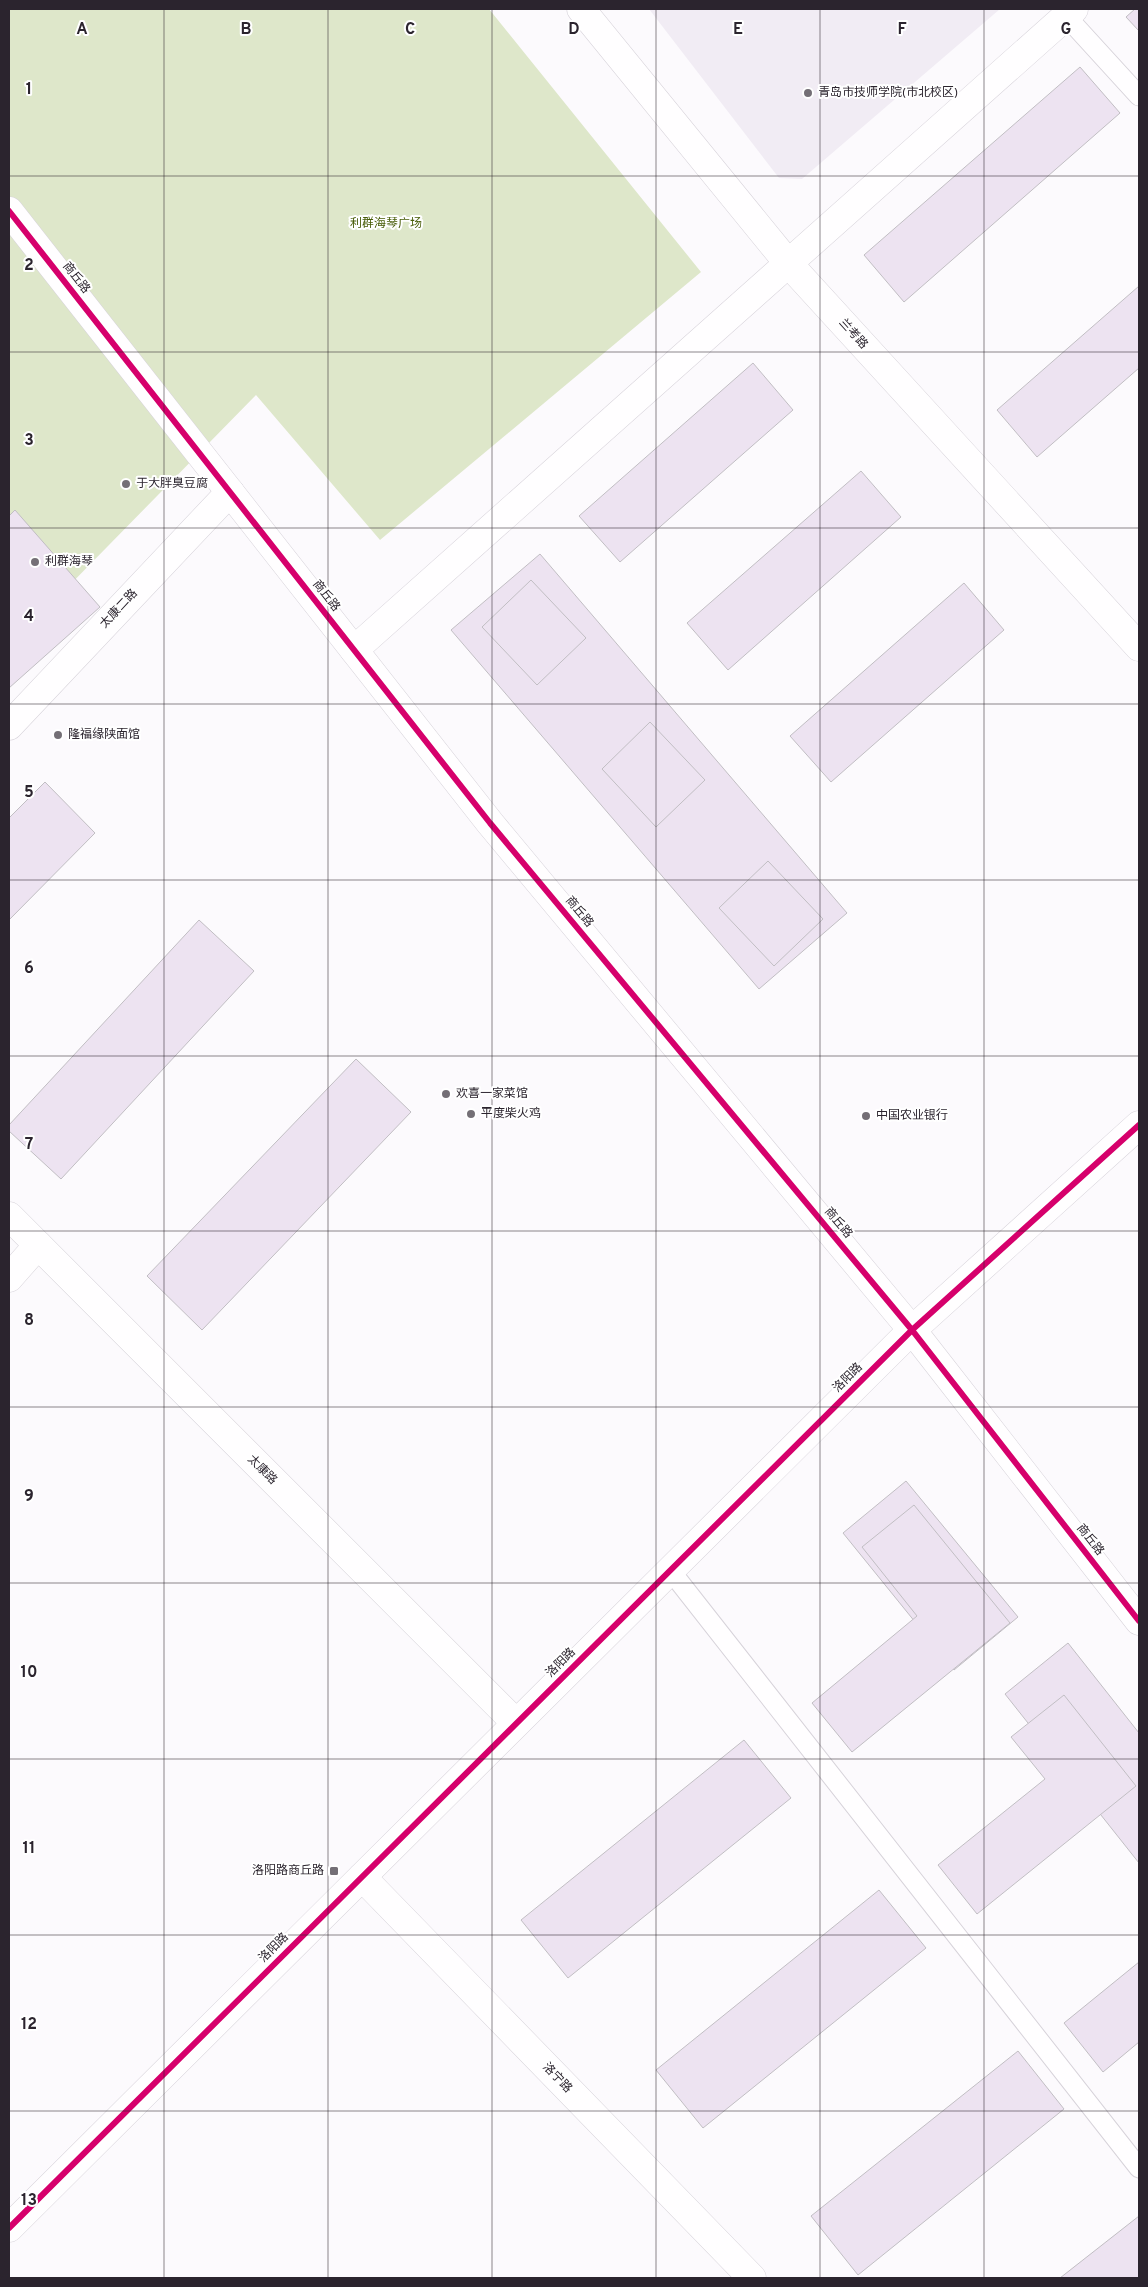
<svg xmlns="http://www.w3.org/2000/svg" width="1148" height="2287" font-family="Overpass,'Noto Sans SC',sans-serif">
<rect width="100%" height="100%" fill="#fcfafd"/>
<path fill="#f1ecf4" d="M649,9h351l-198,170 -23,-1z"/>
<path fill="#dee7ca" d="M9,9h480l212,263 -321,268 -124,-145 -247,252z"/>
<g fill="#ede3f1" stroke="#c1bec3">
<path d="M1135,9h4v22l-13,-14z"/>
<path d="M1080,67l40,46 -216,189 -40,-47z"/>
<path d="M1139,286v82l-102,89 -40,-47z"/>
<path d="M753,363l40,47 -173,152 -41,-46z"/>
<path d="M861,471l40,46 -173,153 -41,-47z"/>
<path d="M15,510l85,97 -91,81v-172z"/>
<path d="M540,554l307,359 -88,76 -308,-359z"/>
<path d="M531,580l55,58 -49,47 -55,-58z"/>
<path d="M964,583l40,47 -173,152 -41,-46z"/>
<path d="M650,722l55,58 -49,47 -54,-58z"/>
<path d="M45,782l50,51 -86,87v-102z"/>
<path d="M768,861l55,58 -49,47 -55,-58z"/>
<path d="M199,920l55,51 -193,208 -52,-48v-6z"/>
<path d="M356,1059l55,53 -209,218 -55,-54z"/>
<path d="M906,1481l112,136 -64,53 -111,-137z"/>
<path d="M914,1505l96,118 -158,129 -40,-49 105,-87 -55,-69z"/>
<path d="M1068,1643l71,90v130l-134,-169z"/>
<path d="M1064,1695l72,91 -159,128 -39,-49 107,-86 -34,-42z"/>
<path d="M744,1740l47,58 -223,180 -47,-58z"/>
<path d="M879,1890l47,58 -223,180 -47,-58z"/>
<path d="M1139,1962v80l-36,30 -39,-49z"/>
<path d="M1018,2051l46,58 -206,166 -47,-59z"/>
<path d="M1139,2216v62h-79z"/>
</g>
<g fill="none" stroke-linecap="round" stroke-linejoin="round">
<g stroke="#d7d3da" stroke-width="21">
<g id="lane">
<path d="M1066,16l73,80"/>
<path d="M670,1570l469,598"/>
</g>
</g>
<g stroke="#d7d3da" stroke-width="29">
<g id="street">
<path d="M581,9l207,254 351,384"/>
<path d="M354,650l720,-641"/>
<path d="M9,726l221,-234"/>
<path d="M9,1216l507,507"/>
<path d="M9,1278l29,-33"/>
<path d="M362,1877l390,401"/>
</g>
</g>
<g stroke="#d7d3da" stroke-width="29">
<g id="secondary">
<path d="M9,211l481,612 422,507 227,291"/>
<path d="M9,2228l903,-898 227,-205"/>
</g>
</g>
<use href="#lane" stroke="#fffeff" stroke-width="19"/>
<use href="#street" stroke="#fffeff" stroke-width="28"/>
<use href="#secondary" stroke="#fffeff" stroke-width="28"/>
<g stroke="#fff" stroke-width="9">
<g id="cycleway">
<path d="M9,211l481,612 422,507 227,291"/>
<path d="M9,2228l903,-898 227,-205"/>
</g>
</g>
<use href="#cycleway" stroke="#d6006c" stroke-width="6"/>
</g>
<path fill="none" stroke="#2b242e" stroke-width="1" stroke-opacity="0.55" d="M164,9v2269M328,9v2269M492,9v2269M656,9v2269M820,9v2269M984,9v2269M9,176h1130M9,352h1130M9,528h1130M9,704h1130M9,880h1130M9,1056h1130M9,1231h1130M9,1407h1130M9,1583h1130M9,1759h1130M9,1935h1130M9,2111h1130"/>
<g fill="#746f76" stroke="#fff" stroke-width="2">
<circle cx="808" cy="93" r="5"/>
<circle cx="126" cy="484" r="5"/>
<circle cx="35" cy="562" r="5"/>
<circle cx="58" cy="735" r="5"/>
<circle cx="446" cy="1094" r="5"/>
<circle cx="471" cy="1114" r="5"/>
<circle cx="866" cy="1116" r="5"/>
<rect x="329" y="1866" width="10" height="10" rx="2.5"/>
</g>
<g text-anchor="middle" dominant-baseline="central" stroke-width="4" stroke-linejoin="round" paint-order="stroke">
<g font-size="12" fill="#2b242e" stroke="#fff" text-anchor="start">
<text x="818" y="93">青岛市技师学院(市北校区)</text>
<text x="136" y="484">于大胖臭豆腐</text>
<text x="45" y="562">利群海琴</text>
<text x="68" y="735">隆福缘陕面馆</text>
<text x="456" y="1094">欢喜一家菜馆</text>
<text x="481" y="1114">平度柴火鸡</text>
<text x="876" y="1116">中国农业银行</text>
<text x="324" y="1871" text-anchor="end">洛阳路商丘路</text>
</g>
<g font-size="12" fill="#475c07" stroke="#fff">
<text x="386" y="224">利群海琴广场</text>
</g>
<g font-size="12" fill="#2b242e" stroke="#fff">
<text transform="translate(76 278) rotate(52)">商丘路</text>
<text transform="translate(853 334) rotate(48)">兰考路</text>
<text transform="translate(326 596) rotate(52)">商丘路</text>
<text transform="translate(119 609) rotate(-47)">太康二路</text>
<text transform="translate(579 912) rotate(50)">商丘路</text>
<text transform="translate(838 1223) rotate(50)">商丘路</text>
<text transform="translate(848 1378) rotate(-45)">洛阳路</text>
<text transform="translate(262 1470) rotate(45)">太康路</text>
<text transform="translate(1090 1540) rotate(52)">商丘路</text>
<text transform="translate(561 1663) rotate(-45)">洛阳路</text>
<text transform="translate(274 1948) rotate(-45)">洛阳路</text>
<text transform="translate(557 2078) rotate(46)">洛宁路</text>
</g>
</g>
<g font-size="16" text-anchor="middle" font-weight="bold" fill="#2b242e" stroke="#fff" stroke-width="4" stroke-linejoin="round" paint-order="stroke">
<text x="82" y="34">A</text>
<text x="246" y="34">B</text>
<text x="410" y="34">C</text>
<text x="574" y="34">D</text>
<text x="738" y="34">E</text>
<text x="902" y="34">F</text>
<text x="1066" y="34">G</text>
<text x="29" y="94">1</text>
<text x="29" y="270">2</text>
<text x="29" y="445">3</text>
<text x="29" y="621">4</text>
<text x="29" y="797">5</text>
<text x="29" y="973">6</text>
<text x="29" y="1149">7</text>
<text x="29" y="1325">8</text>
<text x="29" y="1501">9</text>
<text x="29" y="1677">10</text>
<text x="29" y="1853">11</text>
<text x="29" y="2029">12</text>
<text x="29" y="2205">13</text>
</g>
<rect width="1148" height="2287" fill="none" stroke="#2b242e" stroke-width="20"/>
</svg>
